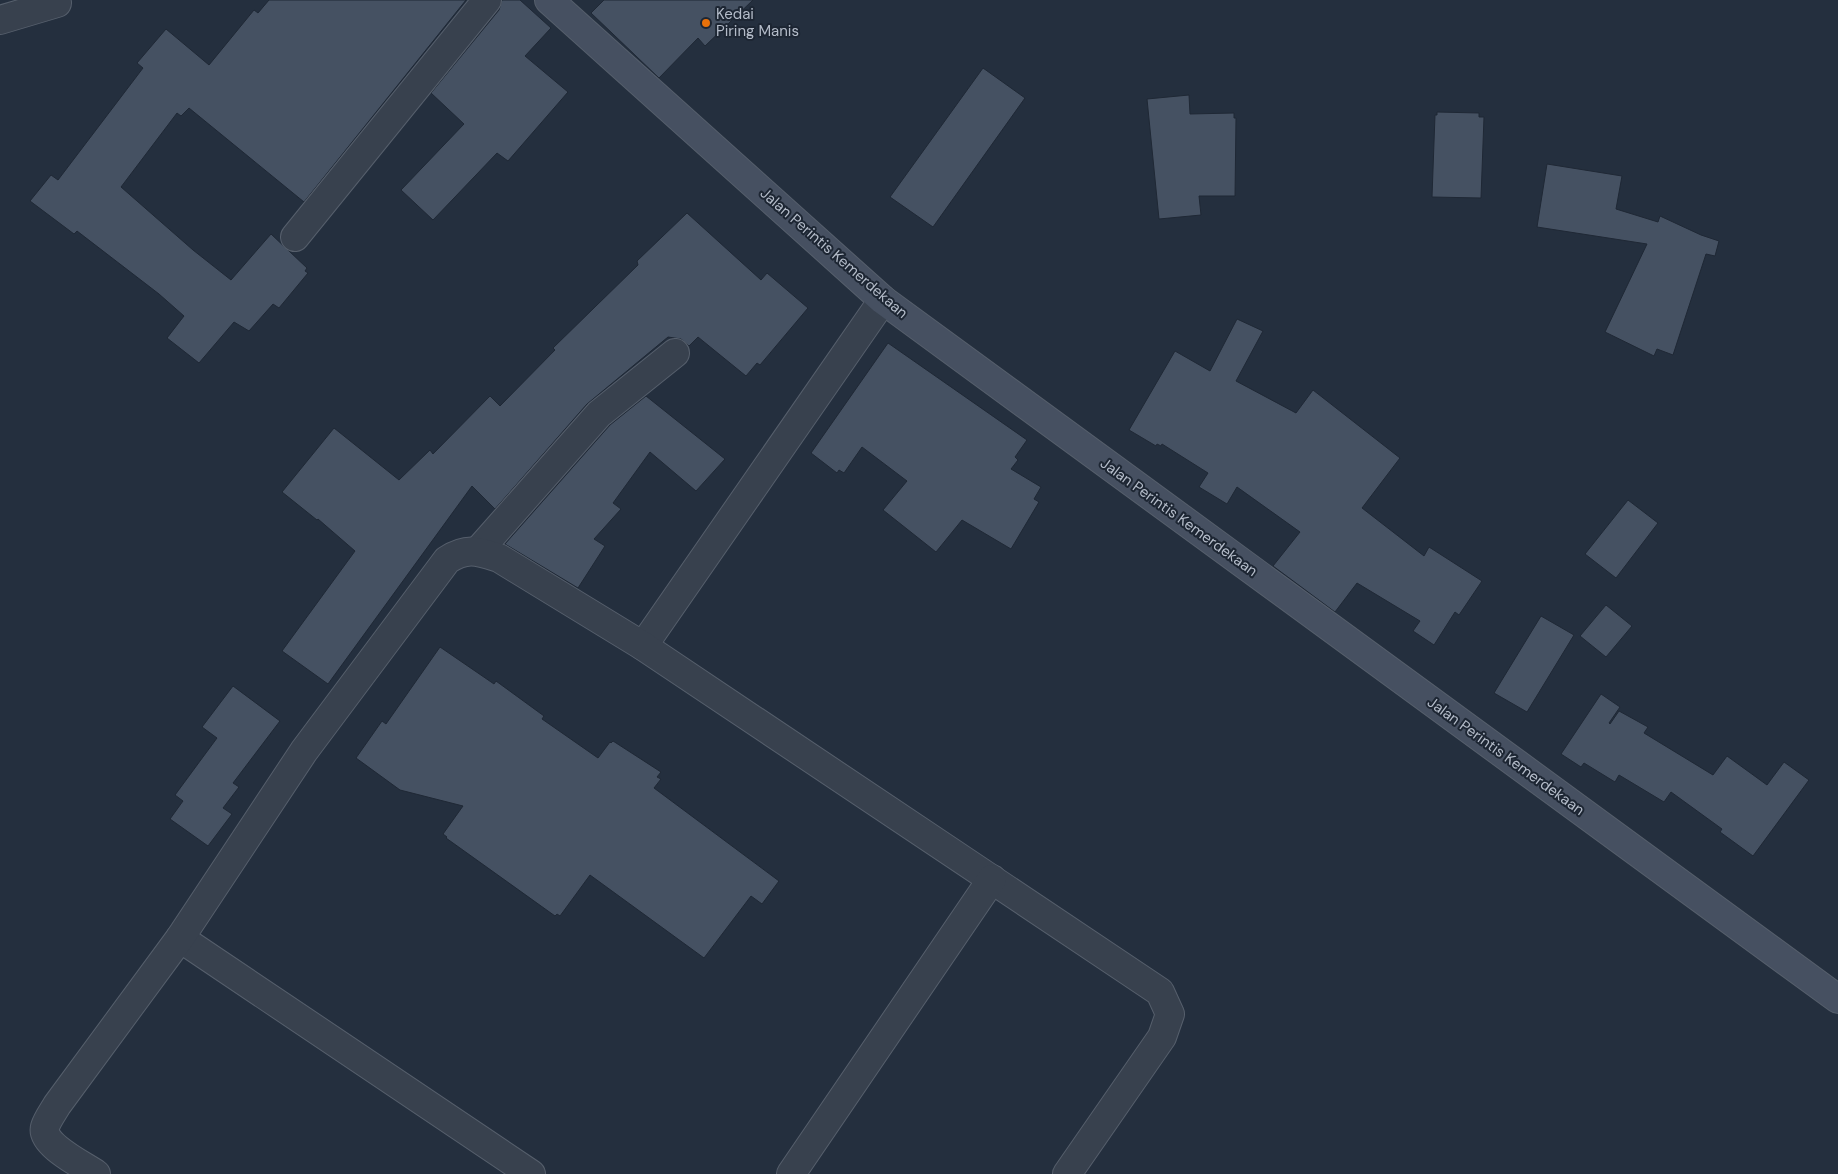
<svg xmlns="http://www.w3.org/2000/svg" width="1838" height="1174" font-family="'DM Sans',sans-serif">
<rect width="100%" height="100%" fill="#242f3e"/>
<g fill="#455162" stroke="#1f2835">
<path d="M269,0h197l-162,202 -115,-94 -8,8 -4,-3 -56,74 72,63 38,30 40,-46 36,34 -2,3 3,2 -29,35 -6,-4 -24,27 -15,-9 -35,41 -32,-25 17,-22 -25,-22 -82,-63 -3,3 -44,-33 21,-26 7,5 85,-112 -6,-5 29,-34 43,36 45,-55 4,3z"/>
<path d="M502,0h18l31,28 -26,28 43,36 -60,69 -11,-8 -64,67 -32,-30 63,-66 -33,-31 68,-83z"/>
<path d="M604,0h149l-48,46 -7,-8 -39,40 -68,-65z"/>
<path d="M983,68l42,30 -92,129 -43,-30z"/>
<path d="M1189,95l1,19 44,-1v5h2l-1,78h-36l2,19 -42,4 -12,-120z"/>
<path d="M1437,112l42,1v4h5l-3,81 -49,-1 3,-82h2z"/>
<path d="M1547,164l75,12 -6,33 42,13 2,-6 41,19 18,6 -4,15 -9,-2 -33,101 -16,-6 -3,7 -49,-24 42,-88 -110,-17z"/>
<path d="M687,213l74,67 6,-7 41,35 -48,57 -3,-2 -11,13 -48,-39 -9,9 -8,-7 -13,-2 -81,67 -92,105 -23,-23 -144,198 -46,-33 73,-100 -37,-32 -1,1 -35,-28 52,-64 65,52 31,-30 3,4 57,-58 10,10 55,-56 -2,-2 85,-83 -1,-4z"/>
<path d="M1237,319l26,12 -27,50 60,32 17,-23 87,68 -38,50 62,48 5,-9 53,34 -23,34 -4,-3 -21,33 -21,-14 7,-10 -63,-38 -22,29 -62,-46 27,-34 -63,-45 -10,17 -28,-17 9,-14 -46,-29 -1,2 -4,-2 -1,2 -27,-16 46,-79 35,20z"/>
<path d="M888,343l139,97 -12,17 3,3 -7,9 30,18 -7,12 5,3 -28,47 -49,-29 -26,32 -53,-42 24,-29 -45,-34 -18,26 -5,-3 -2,3 -26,-20z"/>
<path d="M646,396l79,63 -29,32 -46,-39 -37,51 8,6 -27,30 11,7 -27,42 -73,-44 105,-119z"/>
<path d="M1628,500l30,23 -42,55 -31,-24z"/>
<path d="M1606,605l26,21 -26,31 -26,-21z"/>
<path d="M1541,616l33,19 -47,77 -33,-19z"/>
<path d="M440,647l54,37 2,-3 48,35 -2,3 56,39 12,-16 1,1 2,-2 48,31 -4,5 4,2 -7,9 125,93 -17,23 -11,-8 -47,62 -114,-83 -30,41 -3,-2 -2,2 -109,-78 1,-1 -4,-3 20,-28 -63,-16 -44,-32 26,-37 4,3z"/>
<path d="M233,686l47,35 -47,62 6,4 -16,21 9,6 -24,32 -38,-27 13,-18 -8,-6 42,-57 -15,-11z"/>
<path d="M1601,694l19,13 -11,16 1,1 9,-13 29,16 -4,6 69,42 14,-19 40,29 17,-23 25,18 -56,76 -33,-24 2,-3 -51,-37 -7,10 -45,-27 -4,7 -31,-19 -3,4 -20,-13z"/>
</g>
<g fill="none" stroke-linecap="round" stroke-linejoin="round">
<g stroke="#565f6c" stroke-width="30">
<g id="street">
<path d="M0,20l57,-17 -1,-3"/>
<path d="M295,237l192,-237"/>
<path d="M478,551l121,-137 76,-61"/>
<path d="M643,646l240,-346"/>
<path d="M180,938l351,236"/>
<path d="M96,1174c-13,-9 -56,-30 -51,-47 2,-7 8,-15 12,-22l123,-167 124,-187 143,-191c20,-13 30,-9 52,-2l144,88 517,346 10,22 -8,23 -95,137"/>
<path d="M791,1174l201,-295"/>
</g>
</g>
<g stroke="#565f6c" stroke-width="30">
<path id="secondary" d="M549,0l334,300 955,699"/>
</g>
<use href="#street" stroke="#38414e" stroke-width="28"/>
<use href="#secondary" stroke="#465061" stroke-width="28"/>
</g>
<circle fill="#e8710a" stroke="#1d2633" stroke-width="2" cx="706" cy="23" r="5"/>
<g text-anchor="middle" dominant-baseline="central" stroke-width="4" stroke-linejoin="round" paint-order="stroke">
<g font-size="15" fill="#b4bcc9" stroke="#1d2633" text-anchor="start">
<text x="716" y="14">Kedai<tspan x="716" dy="17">Piring Manis</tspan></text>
</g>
<g font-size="15" fill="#b4bcc9" stroke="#1d2633">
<text transform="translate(834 253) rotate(41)">Jalan Perintis Kemerdekaan</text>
<text transform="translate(1179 517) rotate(36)">Jalan Perintis Kemerdekaan</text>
<text transform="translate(1506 756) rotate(36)">Jalan Perintis Kemerdekaan</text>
</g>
</g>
</svg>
